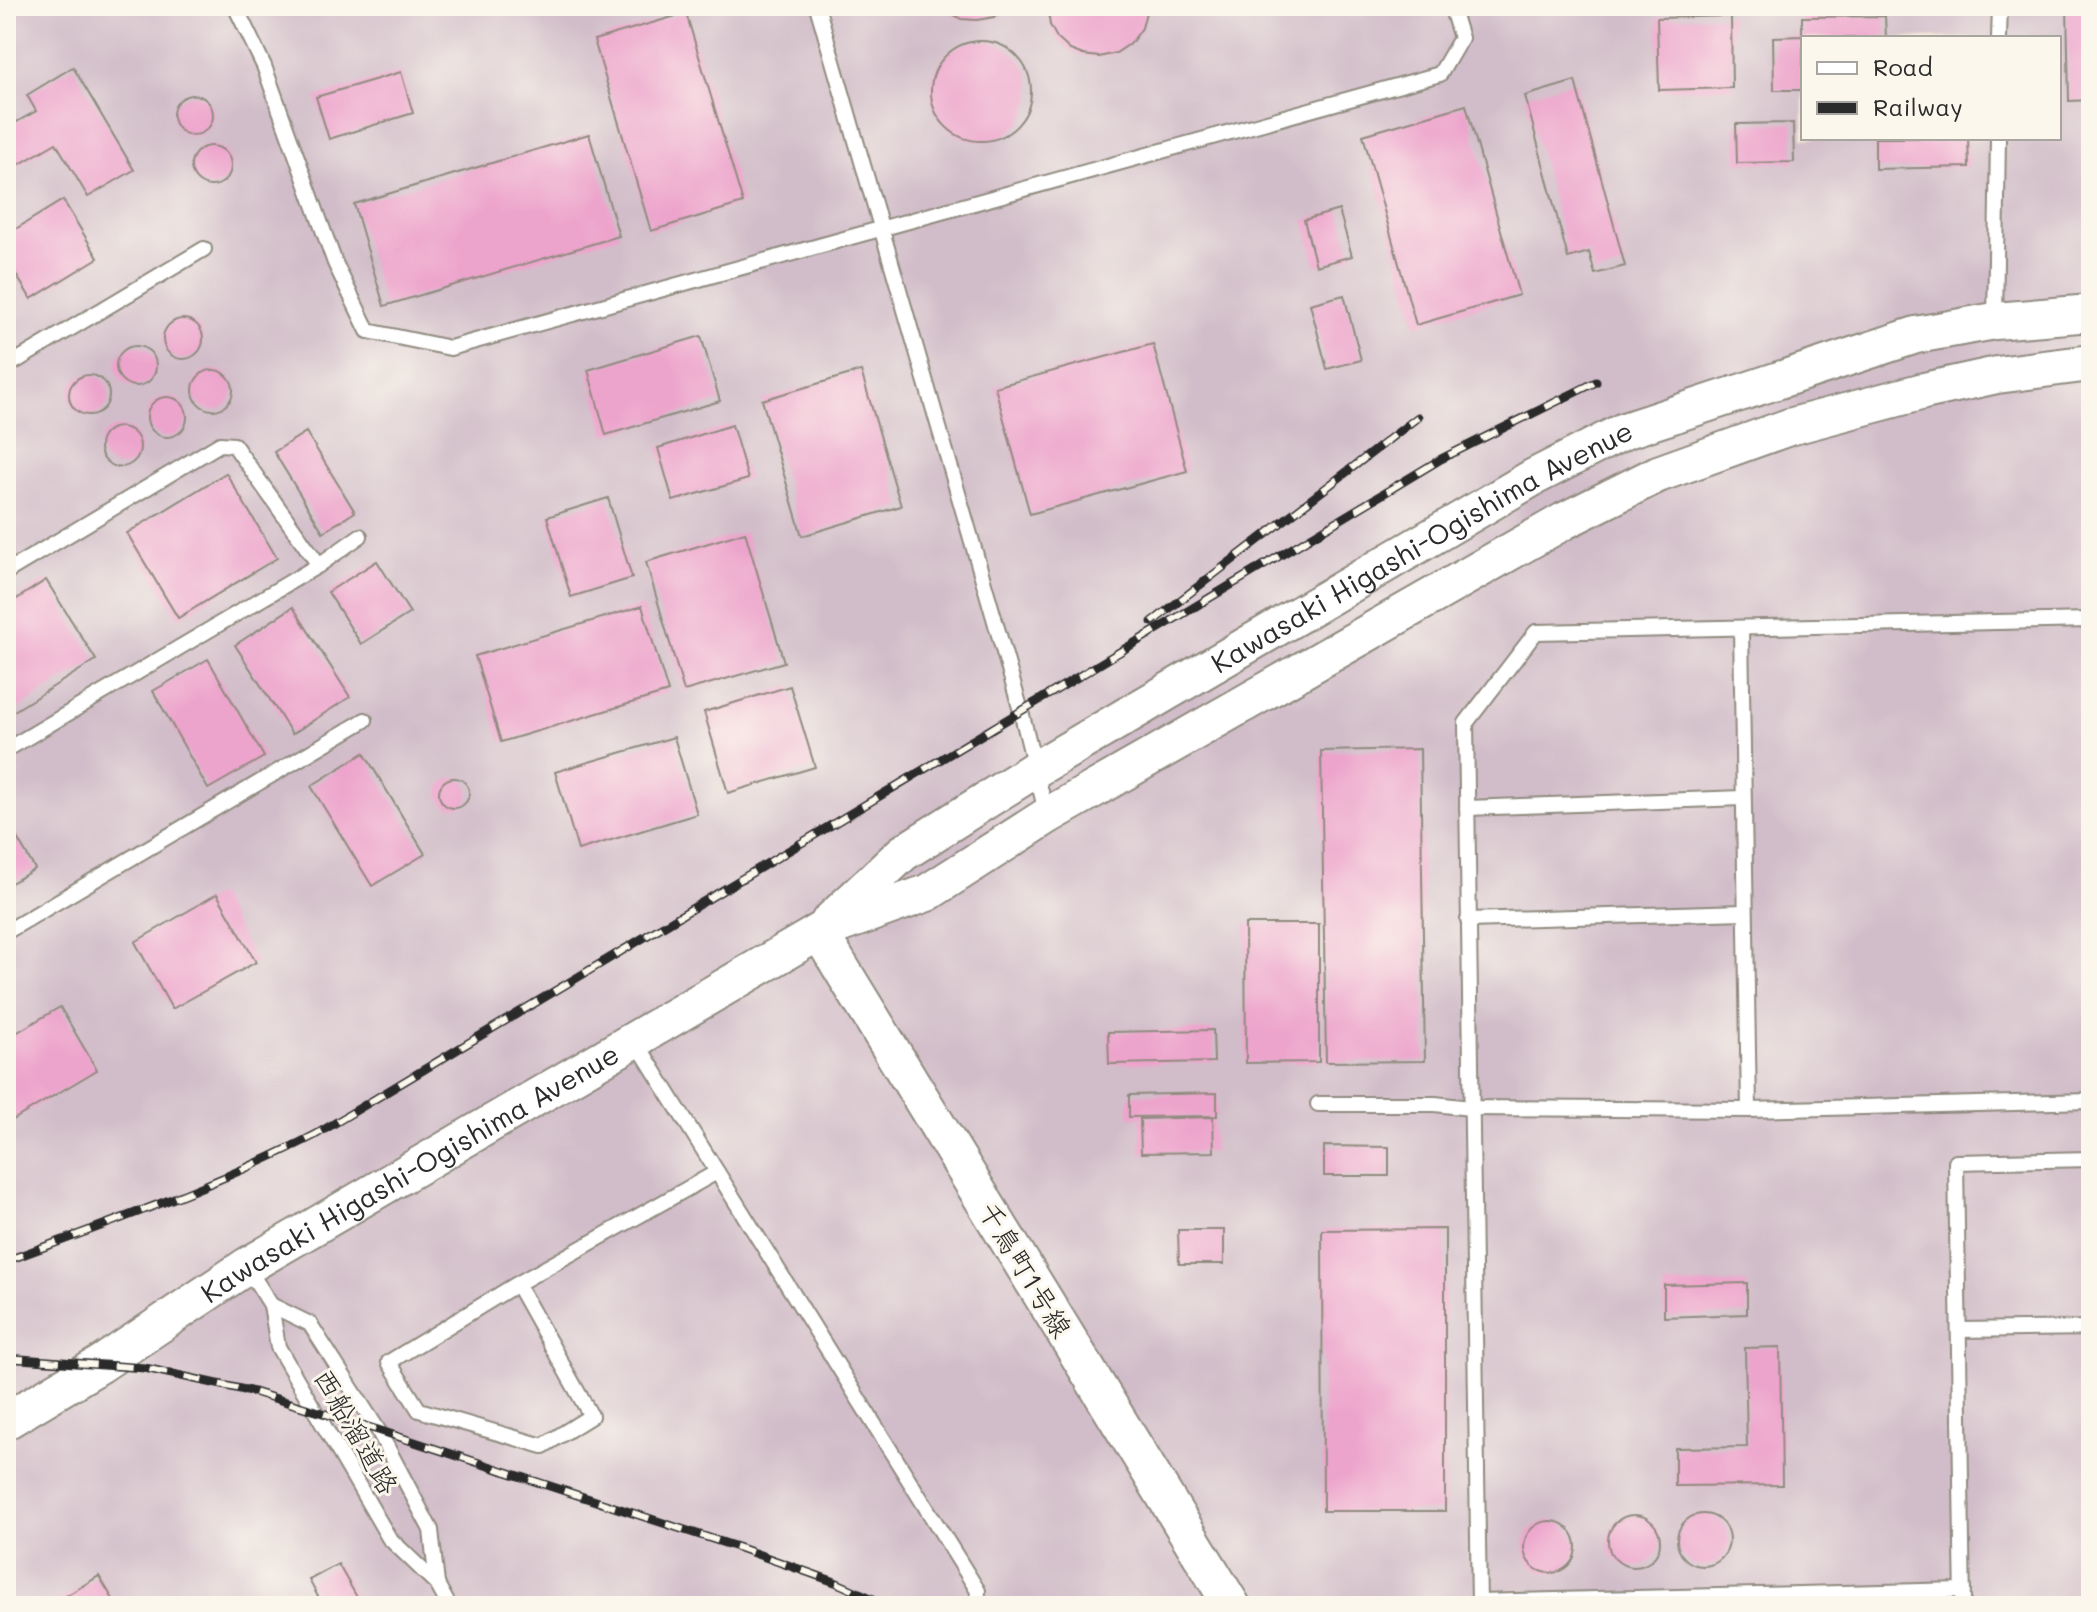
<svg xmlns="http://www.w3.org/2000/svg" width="2097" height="1612" font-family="Mali,'Klee One',sans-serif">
<rect width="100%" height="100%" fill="#fbf7ec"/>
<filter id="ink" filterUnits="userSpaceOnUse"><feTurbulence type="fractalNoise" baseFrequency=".0125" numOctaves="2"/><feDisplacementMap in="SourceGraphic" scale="16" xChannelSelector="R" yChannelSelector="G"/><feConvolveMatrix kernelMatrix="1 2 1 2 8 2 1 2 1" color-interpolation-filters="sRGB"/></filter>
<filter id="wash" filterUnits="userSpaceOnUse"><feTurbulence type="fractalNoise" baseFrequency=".006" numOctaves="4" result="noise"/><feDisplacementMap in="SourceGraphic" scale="32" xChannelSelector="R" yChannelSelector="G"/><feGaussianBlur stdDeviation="1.8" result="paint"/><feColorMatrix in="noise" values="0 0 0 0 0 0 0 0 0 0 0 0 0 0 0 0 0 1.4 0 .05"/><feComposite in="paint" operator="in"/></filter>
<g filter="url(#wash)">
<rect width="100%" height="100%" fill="#f6ebd6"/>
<path fill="#d1bdc9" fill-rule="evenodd" d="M6,6h2085v1600h-2085zM1803,38h256v100h-256z"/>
<g id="blocks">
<g fill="#eda4cc">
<path d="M940,6h69l-15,11 -17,3 -16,-1z"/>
<path d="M1047,6h99v6l-4,16 -11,15 -15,10 -17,4 -16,-2 -13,-5 -13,-12 -7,-13z"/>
<path d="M2067,6h24v94l-22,1z"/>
<path d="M686,13l57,190 -92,28 -57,-191z"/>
<path d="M1731,16l1,72 -73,2 -2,-72z"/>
<path d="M1885,16l1,22h-83v52h-29l-1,-53 29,-1v-19z"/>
<circle cx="981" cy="91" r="50"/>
<path d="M73,67l61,103 -46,27 -32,-54 -50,29v-44l30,-17 -9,-16z"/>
<path d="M401,72l12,41 -84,26 -13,-42z"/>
<path d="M1575,81l50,185 -30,8 -6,-22 -21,6 -43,-162z"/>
<circle cx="193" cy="115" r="20"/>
<path d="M1466,105l53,190 -103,30 -53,-190z"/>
<path d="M1793,123l1,39 -57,1 -1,-39z"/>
<path d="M589,134l30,102 -235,70 -30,-102z"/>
<path d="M1875,138h93l1,29 -94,2z"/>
<circle cx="211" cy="166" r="20"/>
<path d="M63,200l35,58 -67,41 -25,-41v-23z"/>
<path d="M1339,210l13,46 -36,10 -12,-46z"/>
<path d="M1344,295l17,65 -34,9 -17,-65z"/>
<circle cx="183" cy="339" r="20"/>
<path d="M701,336l19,65 -114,34 -18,-65z"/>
<path d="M1153,344l34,127 -157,43 -35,-127z"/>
<circle cx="136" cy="366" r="20"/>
<circle cx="213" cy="390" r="20"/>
<path d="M861,371l40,135 -99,30 -40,-136z"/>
<circle cx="89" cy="395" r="20"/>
<circle cx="167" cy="417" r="20"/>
<path d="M732,425l16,54 -75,22 -15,-53z"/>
<circle cx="120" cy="447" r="20"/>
<path d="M306,432l49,80 -32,20 -49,-80z"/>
<path d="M226,473l51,85 -99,60 -51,-85z"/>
<path d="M608,498l24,80 -61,19 -24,-80z"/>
<path d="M745,532l39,130 -100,29 -38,-129z"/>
<path d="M377,561l33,52 -49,31 -33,-52z"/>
<path d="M46,580l50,80 -90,56v-110z"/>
<path d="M642,606l26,86 -167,50 -26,-86z"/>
<path d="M293,607l57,90 -58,37 -57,-89z"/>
<path d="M208,659l56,98 -56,32 -55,-98z"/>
<path d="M790,686l25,81 -87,26 -24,-81z"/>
<path d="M674,737l23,77 -119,36 -23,-78z"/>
<path d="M1420,749l5,312 -99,1 -5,-311z"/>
<path d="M364,753l61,101 -53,32 -61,-100z"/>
<circle cx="454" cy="793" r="15"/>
<path d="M6,819l29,50 -29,17z"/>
<path d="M217,894l39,68 -84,47 -37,-67z"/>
<path d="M1245,924h74v138l-73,1z"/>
<path d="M60,1007l37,63 -91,54v-85z"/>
<path d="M1213,1030l1,32 -105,2 -1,-32z"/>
<path d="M1217,1093v23l-88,1v-22z"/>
<path d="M1213,1117l1,35 -73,1 -1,-34z"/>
<path d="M1324,1146l65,1v29h-65z"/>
<path d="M1445,1229v282h-122l-1,-281z"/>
<path d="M1178,1230h46v34h-45z"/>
<path d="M1747,1283v31l-83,3v-32z"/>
<path d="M1780,1347l2,138 -107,1v-38l72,-1 -2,-99z"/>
<circle cx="1703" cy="1540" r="26"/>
<circle cx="1634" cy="1541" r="26"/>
<circle cx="1550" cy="1547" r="26"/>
<path d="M338,1564l24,42h-39l-14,-26z"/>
<path d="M99,1576l18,30h-67z"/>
</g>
</g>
</g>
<g filter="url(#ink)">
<use href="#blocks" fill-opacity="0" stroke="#908b80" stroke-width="2"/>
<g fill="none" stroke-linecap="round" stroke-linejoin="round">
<g stroke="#908b80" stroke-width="18">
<g id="service">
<path d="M235,6l29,60 71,197 33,68 82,17 990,-274 21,-36 -10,-32"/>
<path d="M817,6l204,705 26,105"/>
<path d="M1999,38l1,-32"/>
<path d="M1995,320l3,-182"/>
<path d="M6,367l198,-118"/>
<path d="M6,572l214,-128 14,1 85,120"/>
<path d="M1741,628l8,482"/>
<path d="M6,750l313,-185 41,-29"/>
<path d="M1467,808l276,-10"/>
<path d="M1468,920l277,-8"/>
<path d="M6,932l359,-212"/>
<path d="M635,1040l343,551 -1,15"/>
<path d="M1318,1104h117l35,4 279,2 342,-9"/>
<path d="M247,1267l24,38 7,42 111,191 48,46 12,22"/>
<path d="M517,1284l74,132 -48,30 -124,-36 -30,-48 128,-78 200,-112"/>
<path d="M271,1305l39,19 68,106 53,100 6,54"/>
<path d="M1959,1330l132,-2"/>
<path d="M1479,1602l484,-12"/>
<path d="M1479,1606l-13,-883 70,-91 555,-12"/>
<path d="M1963,1606l-7,-444 135,-3"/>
</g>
</g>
<g stroke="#908b80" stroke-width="40">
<g id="tertiary">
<path id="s1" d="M829,922l74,-69 131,-83 500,-293 90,-46 292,-96 79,-14 96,-8"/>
<path d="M819,932l413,674"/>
<path id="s2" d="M6,1421l95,-57 146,-98 572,-334 108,-39 120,-77 517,-295 94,-47 131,-47 135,-36 73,-16 94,-12"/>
</g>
</g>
<use href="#service" stroke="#fff" stroke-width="14"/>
<use href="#tertiary" stroke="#fff" stroke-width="36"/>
<g stroke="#2b2b2b" stroke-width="9">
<g id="rail">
<path d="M1152,622l266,-205"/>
<path d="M6,1261c105,-39 210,-75 309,-126l1126,-676 155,-77"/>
<path d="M6,1358l139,10 109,24 124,38 362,118 95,34 54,24"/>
</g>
</g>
<use href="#rail" stroke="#fbf7ec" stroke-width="6" stroke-dasharray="18" stroke-linecap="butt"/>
</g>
</g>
<g text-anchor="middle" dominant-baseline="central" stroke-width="6" stroke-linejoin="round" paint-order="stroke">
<g font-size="28" fill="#2b2b2b" stroke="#fbf7ec">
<text stroke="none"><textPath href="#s1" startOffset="704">Kawasaki Higashi-Ogishima Avenue</textPath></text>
<text stroke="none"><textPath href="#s2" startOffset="474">Kawasaki Higashi-Ogishima Avenue</textPath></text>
<text transform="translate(1026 1269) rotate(59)">千鳥町1号線</text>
<text transform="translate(357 1431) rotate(60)">西船溜道路</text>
</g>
</g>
<rect width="2097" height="1612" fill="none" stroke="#fbf7ec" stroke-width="32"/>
<rect x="1801" y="36" width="260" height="104" fill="#fbf7ec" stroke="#a8a59f" stroke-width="2"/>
<rect x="1817" y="62" width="40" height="12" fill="#ffffff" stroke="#a8a59f" stroke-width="2"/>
<text x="1873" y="76" font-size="24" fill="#2b2b2b">Road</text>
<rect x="1817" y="102" width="40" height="12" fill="#2b2b2b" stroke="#a8a59f" stroke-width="2"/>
<text x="1873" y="116" font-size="24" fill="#2b2b2b">Railway</text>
</svg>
